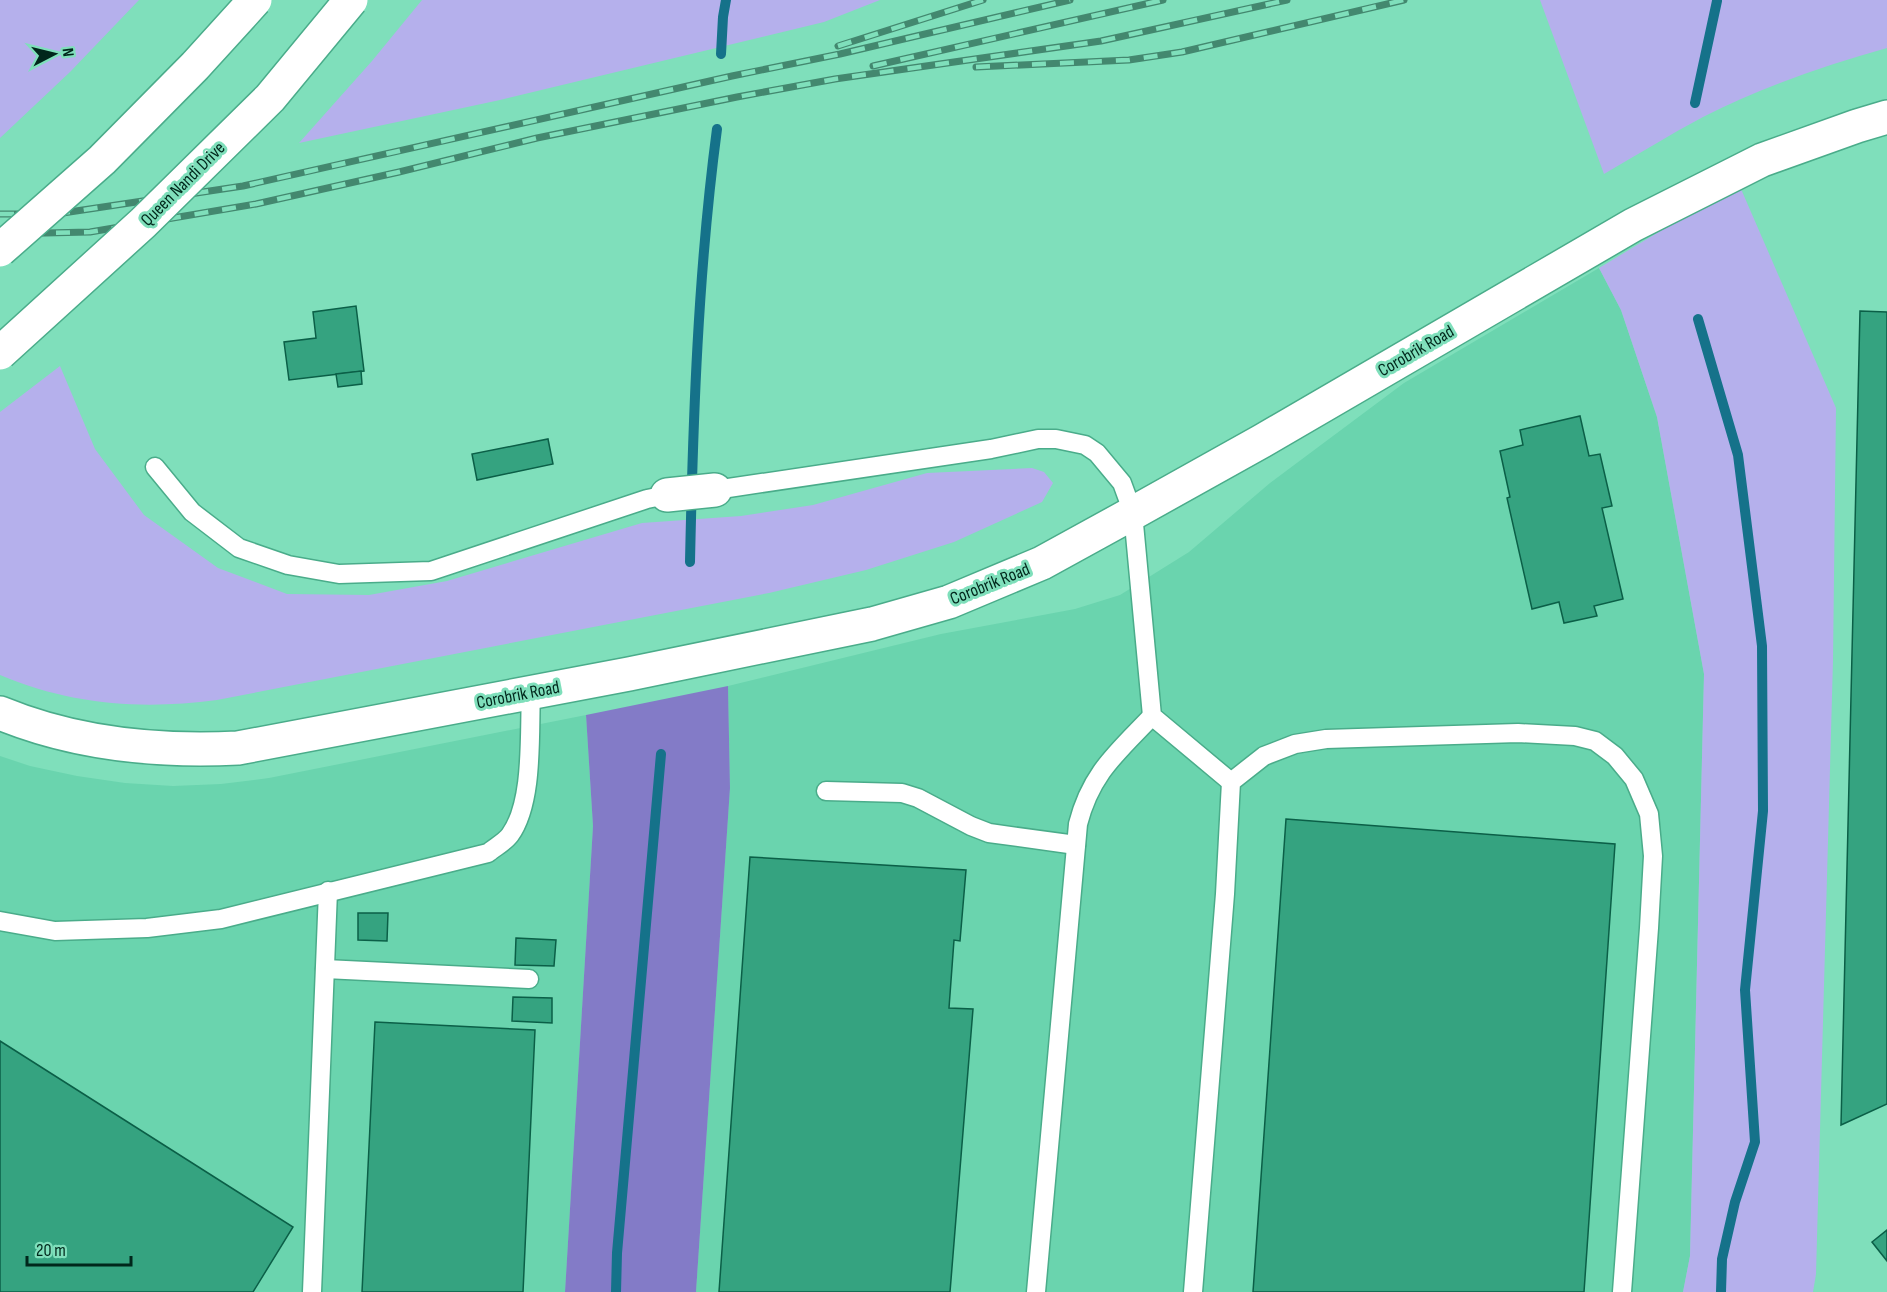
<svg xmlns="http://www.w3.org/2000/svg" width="1887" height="1292" font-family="'Sofia Sans Condensed',sans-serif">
<rect width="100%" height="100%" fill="#7fdfbb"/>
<g fill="#6ad4ae">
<path d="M1599,268l22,42 36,107 47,257 -14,582 -7,36h-987l34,-504 -2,-102 213,-52 134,-25 45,-14 69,-43 81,-69 134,-100z"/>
<path d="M586,715l7,111 -28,466h-565v-536l30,10 47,10 48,7 48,3 48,-2 48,-6z"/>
</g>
<g fill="#b5b0ec">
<path d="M0,0h139l-69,72 -70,66z"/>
<path d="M422,0h458l-56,22 -324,78 -201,43 73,-82z"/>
<path d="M1540,0h347v48c-63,18 -126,39 -184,69 -34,18 -66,38 -99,57z"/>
<path d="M1741,189l95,219 -3,252 -17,614 -3,18h-130l7,-36 14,-582 -47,-257 -36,-107 -22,-42 63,-38z"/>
<path d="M60,366l35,83 49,66 74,53 69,26 82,1 78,-14 195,-58 99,-7 72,-11 114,-32 105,-5 12,4 9,11 -11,19 -88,40 -88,28 -97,23 -552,107c-75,10 -146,5 -217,-25v-263z"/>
</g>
<path fill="#837bc7" d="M728,686l2,102 -34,504h-131l28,-466 -7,-111z"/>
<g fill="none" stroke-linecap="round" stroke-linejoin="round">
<g stroke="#15728a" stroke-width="10">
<path d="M721,54l2,-37 3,-17"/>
<path d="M1695,103l22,-102"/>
<path d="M1698,319l40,136 24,191 1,165 -18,179 10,152 -20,60 -13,57 -1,33"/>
<path d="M690,562c3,-144 8,-290 27,-433"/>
<path d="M616,1292l1,-39 44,-499"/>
</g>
</g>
<g fill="#35a380" stroke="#0b5f47" stroke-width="1.5">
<path d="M356,306l8,65 -75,9 -5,-38 32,-4 -3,-26z"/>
<path d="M1860,311l27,1v792l-46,21z"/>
<path d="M361,371l1,13 -24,3 -2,-13z"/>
<path d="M1580,416l9,40 11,-2 12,52 -10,2 21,91 -29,7 3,10 -33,7 -5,-21 -27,7 -25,-111 3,-1 -10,-46 23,-6 -3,-15z"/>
<path d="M548,439l5,25 -76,16 -5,-26z"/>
<path d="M1286,819l329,25 -31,448h-331z"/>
<path d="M750,857l216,13 -6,71 -6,-1 -5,68 24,1 -23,283h-231z"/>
<path d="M358,913h30l-1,28 -29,-1z"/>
<path d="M516,938l40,2 -2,26 -39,-1z"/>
<path d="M513,997l39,1v25l-40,-2z"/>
<path d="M375,1022l160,8 -12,262h-161z"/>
<path d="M0,1041l293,186 -40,65h-253z"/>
<path d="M1887,1230v31l-15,-19z"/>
</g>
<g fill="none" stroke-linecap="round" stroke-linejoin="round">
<g stroke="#4aac8a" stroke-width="21">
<g id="service">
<path d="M155,467l37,45 47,36 49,17 51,9 92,-3 216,-72 20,-4"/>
<path d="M715,490l276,-41 47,-10h18l29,6 12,8 25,30 11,30 19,203 79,66"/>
<path d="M826,791l76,2 16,5 53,28 18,7 87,12"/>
<path d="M0,921l55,10 92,-3 74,-9 267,-66c7,-6 17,-11 22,-18 24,-33 19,-102 21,-142"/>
<path d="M325,969l204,10"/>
<path d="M312,1292l16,-401"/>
<path d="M1036,1292l42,-468c13,-51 39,-71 74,-108"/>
<path d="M1193,1292l32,-398 6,-112 33,-26 31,-12 31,-5 192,-6 57,3 20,5 20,15 19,23 15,35 4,42 -4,72 -27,364"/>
</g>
</g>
<g stroke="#4aac8a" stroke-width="36">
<path id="minor" d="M667,495l48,-5"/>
</g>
<g stroke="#4aac8a" stroke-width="36">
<path id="tertiary" d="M0,713c75,31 158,39 238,35l391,-74 243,-50 77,-22 93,-39 91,-50 129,-72 371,-216 129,-65 95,-34 30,-9"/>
</g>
<use href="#service" stroke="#fff" stroke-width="18"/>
<use href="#minor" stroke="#fff" stroke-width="33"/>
<use href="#tertiary" stroke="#fff" stroke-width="33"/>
<g stroke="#43886f" stroke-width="7">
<g id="rail">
<path d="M838,46l145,-46"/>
<path d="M873,66l290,-66"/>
<path d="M976,67l153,-7 53,-8 222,-52"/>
<path d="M0,214h56l187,-28 489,-110 108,-22 230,-54"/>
<path d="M0,234l90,-2 166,-28 143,-32 138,-34 200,-41 98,-18 266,-38 186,-41"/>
</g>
</g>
<use href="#rail" stroke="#7fdfbb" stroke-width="4.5" stroke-dasharray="14" stroke-linecap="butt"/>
<g stroke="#4aac8a" stroke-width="36" stroke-linecap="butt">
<g id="secondary-bridge">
<path d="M0,250l102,-90 93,-94 60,-66"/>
<path d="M0,353l143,-130 127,-125 81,-98"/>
</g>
</g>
<use href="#secondary-bridge" stroke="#fff" stroke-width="33"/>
</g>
<g text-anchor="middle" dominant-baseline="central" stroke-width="6" stroke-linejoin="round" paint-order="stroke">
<g font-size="18" fill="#00271b" stroke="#7fdfbb">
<text transform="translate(183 184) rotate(-45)">Queen Nandi Drive</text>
<text transform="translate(1416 351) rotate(-30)">Corobrik Road</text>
<text transform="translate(990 584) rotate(-22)">Corobrik Road</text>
<text transform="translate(518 695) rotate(-11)">Corobrik Road</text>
</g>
</g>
<g transform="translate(54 54) rotate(83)" stroke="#7fdfbb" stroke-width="4.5" paint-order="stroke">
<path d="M0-4.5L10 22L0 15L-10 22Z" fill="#00271b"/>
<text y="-9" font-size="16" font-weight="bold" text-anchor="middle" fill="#00271b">N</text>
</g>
<path d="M27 1256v9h104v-9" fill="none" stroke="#00271b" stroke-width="3"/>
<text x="36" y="1256" font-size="18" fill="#00271b" stroke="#7fdfbb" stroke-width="4.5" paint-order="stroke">20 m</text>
</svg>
